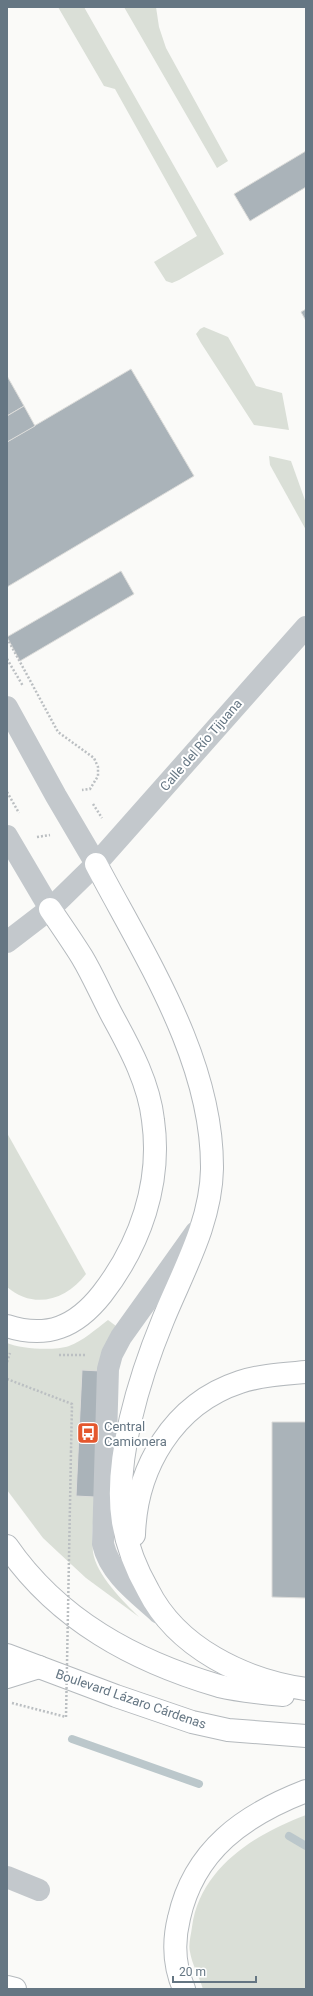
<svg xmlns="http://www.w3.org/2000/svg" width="313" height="1996" font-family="Roboto,sans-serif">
<rect width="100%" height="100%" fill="#fafaf8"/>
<g fill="#dadfd7">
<path d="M58,7h26l140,247 -45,26 -7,3 -6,-2 -12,-19 43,-26 -82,-147 -11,-3z"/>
<path d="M124,7h32l3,20 7,21 62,113 -11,7z"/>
<path d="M204,327l24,10 28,49 26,7 7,37 -35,-5 -53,-82 -5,-9 4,-5z"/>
<path d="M269,456l22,5 15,42v27l-36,-65z"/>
<path d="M7,1133l79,141c-20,26 -52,36 -79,13z"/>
<path d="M108,1320l8,6 -16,45 -18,-1 -6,126 19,1c-1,18 -4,38 -2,55 3,23 31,50 46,65l-53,-39 -27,-25 -16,-15 -36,-48v-147c14,6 47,8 62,3 14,-5 27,-17 39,-26z"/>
<path d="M306,1815v174h-103c-4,-12 -11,-25 -13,-37 -2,-7 1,-17 2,-25 8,-59 63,-93 114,-112z"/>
</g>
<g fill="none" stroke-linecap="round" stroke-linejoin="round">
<g stroke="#bbc7cb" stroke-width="8">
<path d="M72,1739l127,45"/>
<path d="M289,1836l17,10"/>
</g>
</g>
<g fill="#aab3b9" stroke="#dcdcda">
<path d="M306,151v36l-56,34 -16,-27z"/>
<path d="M306,309v12l-5,-9z"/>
<path d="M131,369l63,107 -187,111v-145z"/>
<path d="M7,376l17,30 -17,10z"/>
<path d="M24,406l11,20 -28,16v-26z"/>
<path d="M121,571l13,23 -114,67 -13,-24z"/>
<path d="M82,1370l18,1 -5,126 -19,-1z"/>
<path d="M272,1422h34v176l-34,-1z"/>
</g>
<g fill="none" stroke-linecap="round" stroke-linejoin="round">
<g stroke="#b5babe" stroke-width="24">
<path id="major" d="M7,1987l8,2"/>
</g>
<g stroke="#b4b9bd" stroke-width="24">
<g id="highway">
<path d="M96,864c49,93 117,196 116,305 -1,54 -29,102 -49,151 -23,56 -50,141 -40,202 4,24 13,47 25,68 29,58 96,90 158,99"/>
<path d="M7,1326c40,13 69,1 95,-32 38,-49 60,-111 51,-174 -4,-36 -22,-70 -39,-101 -11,-20 -20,-42 -32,-62 -10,-16 -21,-32 -32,-48"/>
<path d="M134,1535c2,-67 39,-131 106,-153 21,-7 44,-8 66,-10"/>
<path d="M7,1546c51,74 127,115 212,140 21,5 43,7 64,9"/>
<path d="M7,1655l109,41 76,26 36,8 78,6"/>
<path d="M7,1677l32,-10"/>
<path d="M184,1989c-10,-23 -11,-47 -5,-71 15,-68 65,-103 127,-127"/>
</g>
</g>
<g stroke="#bbbfc2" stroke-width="2.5" stroke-dasharray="2 2" stroke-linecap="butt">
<path d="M7,638l51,94 36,26 4,9v9l-8,13 -8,1"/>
<path d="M7,659l16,27"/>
<path d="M7,792l12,21"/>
<path d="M93,804l9,14"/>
<path d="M37,837l13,-2"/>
<path d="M59,1355h27"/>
<path d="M7,1362l3,-9"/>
<path d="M7,1379l65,25 -1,47"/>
<path d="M12,1703l54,14"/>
</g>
<g stroke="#c3c8cc" stroke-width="22">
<path d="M7,707l49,89 40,68"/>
<path d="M7,836l43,73"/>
<path d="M7,942l43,-33 46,-45 210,-237"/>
<path d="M159,1613c-22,-20 -49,-39 -56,-69l5,-175 4,-15 9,-17 75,-105"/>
<path d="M7,1877l32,13"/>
</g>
<use href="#major" stroke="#fff" stroke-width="22"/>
<use href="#highway" stroke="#fff" stroke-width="22"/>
<path stroke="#bbbfc2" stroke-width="2.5" stroke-dasharray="2 2" stroke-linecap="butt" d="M66,1717l5,-266"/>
</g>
<defs>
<g id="bus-square" transform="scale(1.15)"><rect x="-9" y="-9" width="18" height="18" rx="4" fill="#e4572e" stroke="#fff"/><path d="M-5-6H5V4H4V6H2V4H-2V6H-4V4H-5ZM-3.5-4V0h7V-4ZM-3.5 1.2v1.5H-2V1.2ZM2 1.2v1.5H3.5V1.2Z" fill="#fff"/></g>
</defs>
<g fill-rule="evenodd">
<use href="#bus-square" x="88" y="1433"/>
</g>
<g text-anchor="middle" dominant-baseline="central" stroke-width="4" stroke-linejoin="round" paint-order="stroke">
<g font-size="13" fill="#657683" stroke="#fff">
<text transform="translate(201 745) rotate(-49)">Calle del Río Tijuana</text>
<text transform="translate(131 1699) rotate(19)">Boulevard Lázaro Cárdenas</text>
</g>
<g font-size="13" fill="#657683" stroke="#fff" text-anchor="start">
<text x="104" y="1426">Central<tspan x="104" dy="15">Camionera</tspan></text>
</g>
</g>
<rect width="313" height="1996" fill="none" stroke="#657683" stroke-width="16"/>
<path d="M173 1976v6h83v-6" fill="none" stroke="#657683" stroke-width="2"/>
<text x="179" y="1976" font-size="12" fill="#657683" stroke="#ffffff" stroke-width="3" paint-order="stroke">20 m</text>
</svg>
